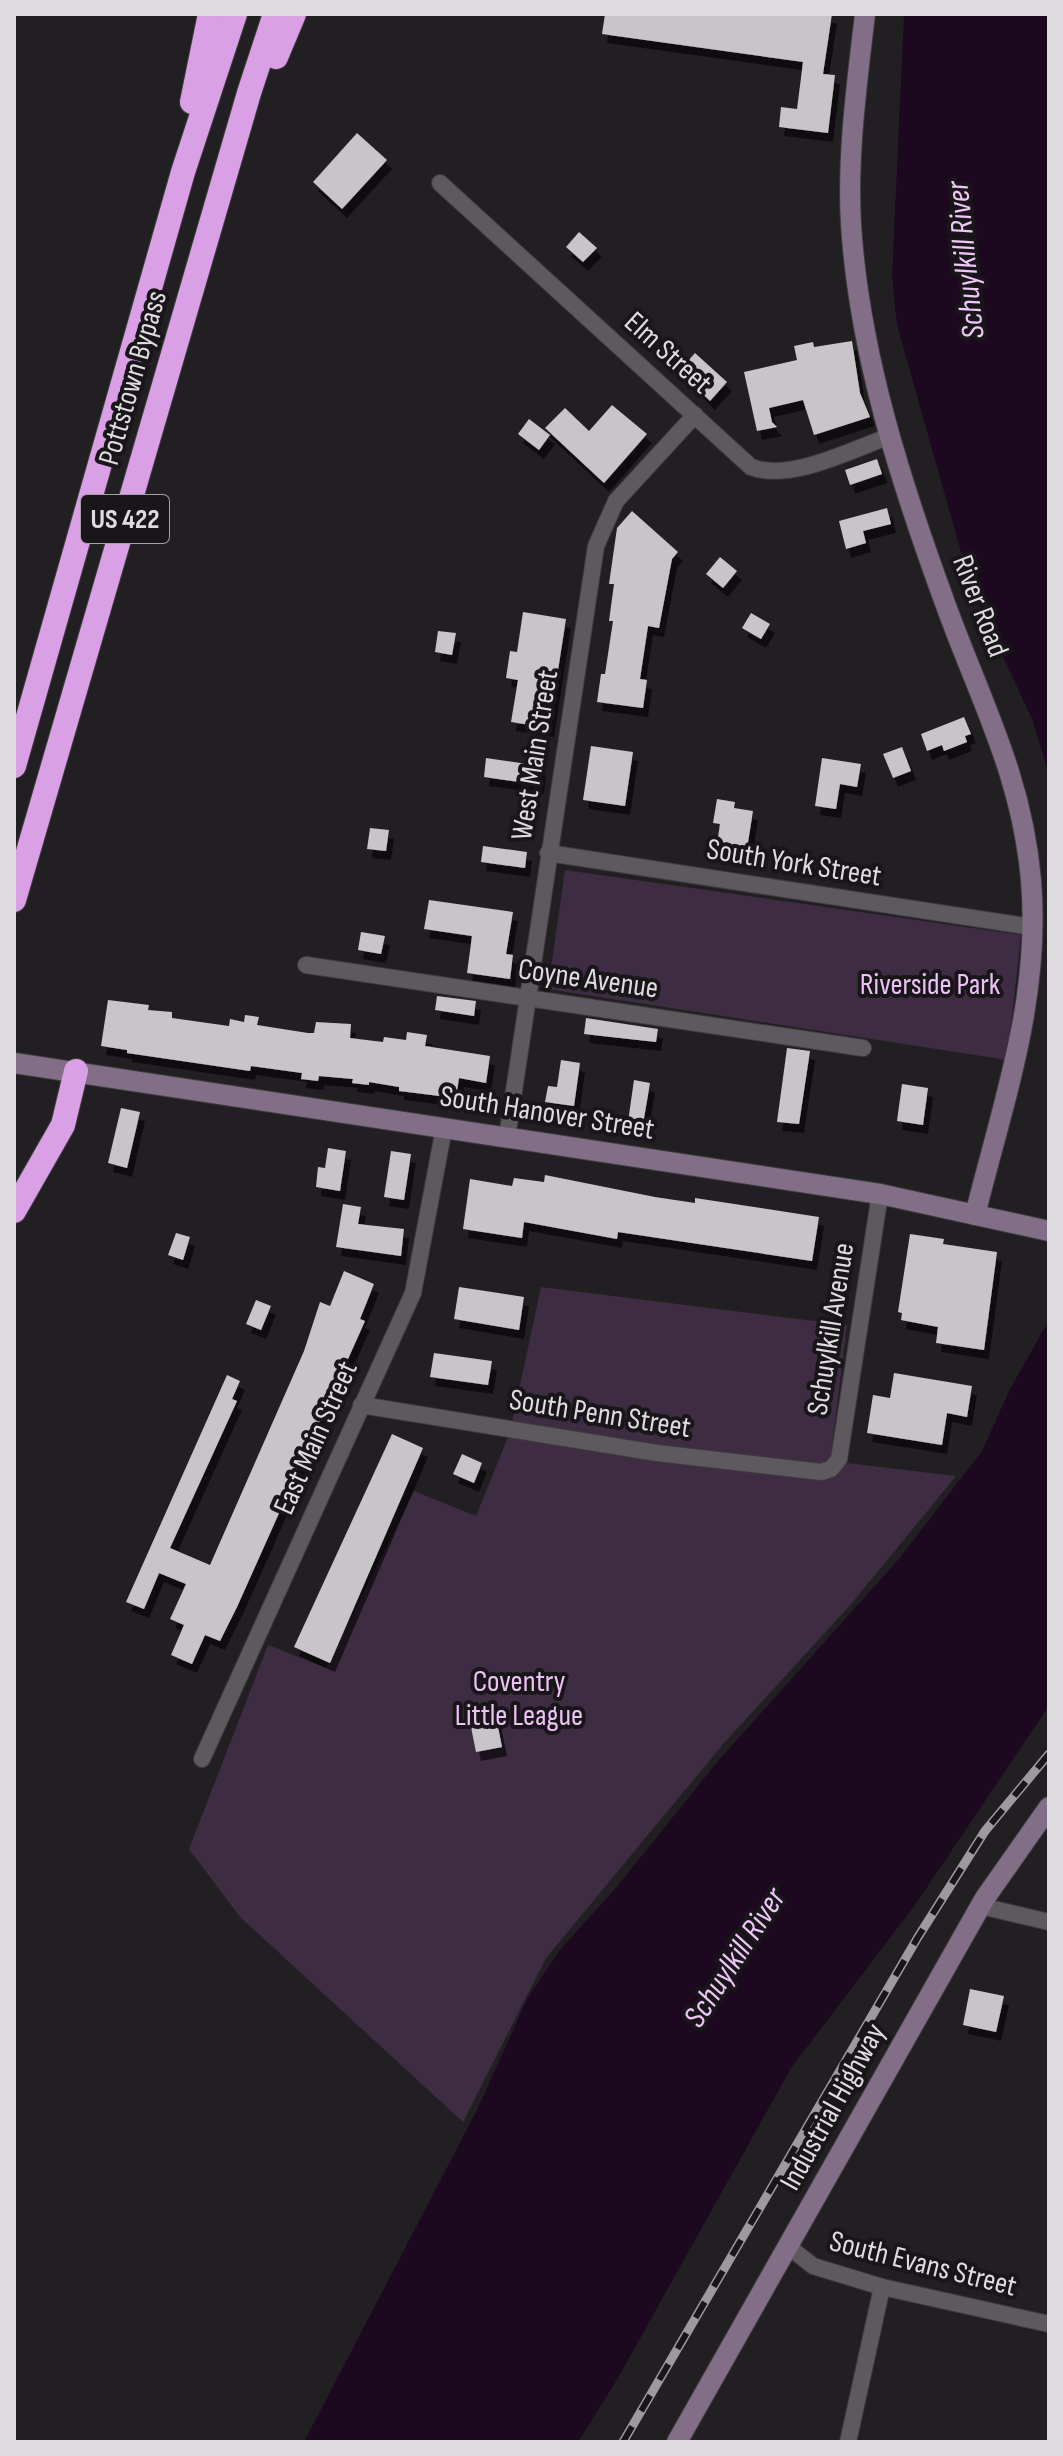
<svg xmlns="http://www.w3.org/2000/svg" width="1063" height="2456" font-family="'Sofia Sans Condensed',sans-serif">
<defs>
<filter id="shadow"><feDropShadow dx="5" dy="9" stdDeviation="0" flood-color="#0009"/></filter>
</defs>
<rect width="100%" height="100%" fill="#221f23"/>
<g fill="#3e2c42">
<path d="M565,870l456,65 -14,125 -459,-71z"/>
<path d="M541,1287l306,38 -17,136 126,15 -104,127 -128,140 -178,215 -83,164 -223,-205 -51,-68 79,-204 58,23 88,-177 62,25 34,-84z"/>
</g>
<g fill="#1c0920">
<path d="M904,14h145v761l-16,-54 -61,-130 -75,-266 -5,-49z"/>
<path d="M1049,1320v386l-134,199 -124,163 -173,310 -40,64h-274l174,-334 49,-109 32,-48 56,-62 103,-128 180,-201 84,-109 27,-60z"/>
</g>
<g fill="#c8c4c9" filter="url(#shadow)">
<path d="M605,14h227l-9,60 12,1 -7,58 -49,-6 2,-20 16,2 6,-47 -201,-28z"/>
<path d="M357,133l30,27 -45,49 -29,-27z"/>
<path d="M579,232l18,16 -14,14 -17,-15z"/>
<path d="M852,341l8,52 10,24 -56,18 -11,-35 -34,8 3,14 5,5 -20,4 -13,-59 53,-12 -3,-14 19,-4 1,5z"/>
<path d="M695,353l32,29 -17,19 -31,-30z"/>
<path d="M612,405l35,29 -43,49 -59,-55 20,-20 24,23z"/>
<path d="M529,419l21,16 -11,15 -21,-16z"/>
<path d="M877,459l5,15 -32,11 -5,-15z"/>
<path d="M887,508l4,16 -28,7 3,12 -20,6 -7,-28z"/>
<path d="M632,511l46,41 -6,7 -13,69 -11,-2 -8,53 7,1 -4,28 -46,-6 4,-28h4l8,-53h-4l5,-37h-5l8,-56z"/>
<path d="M720,557l17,14 -14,17 -17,-14z"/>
<path d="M523,612l43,7 -17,109 -38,-6 7,-42 -12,-2 4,-27 7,1z"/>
<path d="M751,613l19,11 -9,15 -19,-11z"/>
<path d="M438,631l18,2 -4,22 -17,-3z"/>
<path d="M964,717l7,17 -6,2 2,6 -23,9 -2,-6 -15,6 -6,-17z"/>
<path d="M591,746l42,6 -8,54 -42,-6z"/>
<path d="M902,747l9,24 -18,7 -10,-24z"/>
<path d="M486,758l55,8 -2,19 -55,-8z"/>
<path d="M822,758l39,6 -4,23 -17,-3 -4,25 -21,-3z"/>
<path d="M717,799l18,3 -1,6 19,3 -7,44 -30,-4 4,-27 -7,-1z"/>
<path d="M370,828l19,2 -3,21 -19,-2z"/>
<path d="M483,846l44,6 -2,16 -44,-6z"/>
<path d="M429,900l84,12 -7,42 7,1 -3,24 -43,-6 5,-37 -48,-7z"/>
<path d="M361,932l24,4 -4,18 -23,-4z"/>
<path d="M437,996l39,5 -2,15 -39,-6z"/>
<path d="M108,1000l41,5 -1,5 24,2v6l57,8 1,-7 14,3 1,-7 14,2 -2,8 51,8h6l2,-11 35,2 -1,14 33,4 1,-5 22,3 1,-8 20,3 -2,11 65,10 -4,27 -27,-5 -3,20 -57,-7v-4l-30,-5v3l-17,-2 1,-4 -34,-3 -1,5 -17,-2 1,-6 -51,-7 -1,5 -123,-18v-3l-26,-4z"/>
<path d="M586,1018l72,11 -2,13 -72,-8z"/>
<path d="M787,1048l23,3 -11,73 -22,-2z"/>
<path d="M561,1060l19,3 -6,43 -29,-4 3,-16 9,1z"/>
<path d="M634,1080l16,3 -7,41 -15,-2z"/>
<path d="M902,1084l26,4 -5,37 -26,-4z"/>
<path d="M121,1108l19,4 -13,56 -19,-5z"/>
<path d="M328,1148l18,3 -6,40 -24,-4 2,-20 7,1z"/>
<path d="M391,1151l20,3 -7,46 -20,-3z"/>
<path d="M545,1175l110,22 40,6v-5l124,19 -7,44 -194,-29 -1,7 -93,-17 -2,16 -59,-9 7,-50 42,7 2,-8 30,4z"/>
<path d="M343,1204l18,3 -3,17 46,5 -3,27 -65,-9z"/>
<path d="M176,1233l14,4 -7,23 -15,-5z"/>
<path d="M910,1234l34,5 -1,5 54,8 -13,98 -48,-7 2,-16 -37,-7 1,-7 -4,-1z"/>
<path d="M344,1271l30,13 -14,35 5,2 -128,286 -17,34 -15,-6 -13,29 -21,-9 13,-30 -14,-6 16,-35 -27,-11 -15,36 -18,-7 101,-227 13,6 -8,18 5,2 -67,147 40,17 94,-214 16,-49 10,4z"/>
<path d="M459,1287l65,10 -5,33 -65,-11z"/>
<path d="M256,1300l15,6 -10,24 -15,-6z"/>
<path d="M434,1353l58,8 -4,24 -58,-8z"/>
<path d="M894,1373l78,13 -5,31 -20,-4 -5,32 -75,-12 6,-38 17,3z"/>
<path d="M392,1434l31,14 -93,215 -36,-16z"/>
<path d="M462,1454l20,9 -8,20 -21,-9z"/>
<path d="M496,1717l6,30 -26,5 -6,-30z"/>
<path d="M970,1989l34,7 -8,36 -33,-7z"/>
</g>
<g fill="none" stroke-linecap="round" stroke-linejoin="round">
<g stroke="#3e3c3e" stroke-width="18">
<g id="street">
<path d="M440,183l311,284c39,15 100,-17 139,-31"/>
<path d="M548,853l484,74"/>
<path d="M306,965l557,83"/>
<path d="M507,1137l89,-591 20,-45 79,-86"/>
<path d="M361,1405l296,48 164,19 10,-3 8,-10 41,-265"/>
<path d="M202,1759l211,-466 31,-165"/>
<path d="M981,1906l68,16"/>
<path d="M789,2247l24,19 69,21 167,37"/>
<path d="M848,2442l34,-155"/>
</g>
</g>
<g stroke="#3e3c3e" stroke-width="22">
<g id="secondary">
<path d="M865,14c-8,69 -18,141 -14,210 8,129 50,259 94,379 35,97 77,172 86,277 10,119 -28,222 -56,335"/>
<path d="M14,1063l866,131 169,37"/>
<path d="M677,2442l308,-544 64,-91"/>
</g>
</g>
<g stroke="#3e3c3e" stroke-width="26">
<g id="highway">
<path d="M276,57l18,-43"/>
<path d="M192,102l18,-88"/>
<path d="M14,766l169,-594 52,-158"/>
<path d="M14,900l235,-807 26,-79"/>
<path d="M14,1211l49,-86 13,-54"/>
</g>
</g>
<use href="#street" stroke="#5d595e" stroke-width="16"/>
<use href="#secondary" stroke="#826e87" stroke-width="20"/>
<use href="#highway" stroke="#d9a0e6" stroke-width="24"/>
<g stroke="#9d9a9d" stroke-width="9">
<path id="rail" d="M623,2442l295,-505 67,-106 64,-77"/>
</g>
<use href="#rail" stroke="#19161a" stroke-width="6" stroke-dasharray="18" stroke-linecap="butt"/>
</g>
<g text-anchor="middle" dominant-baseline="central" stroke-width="8" stroke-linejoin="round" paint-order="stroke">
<rect fill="#19161a" stroke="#a3a1a3" stroke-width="2" x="81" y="495" width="88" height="48" rx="6"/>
<g font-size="28" font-weight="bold" fill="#dedcde">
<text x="125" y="519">US 422</text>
</g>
<g font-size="30" fill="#dedcde" stroke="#19161a">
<text transform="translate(668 353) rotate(42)">Elm Street</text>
<text transform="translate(133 378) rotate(-74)">Pottstown Bypass</text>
<text transform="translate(980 606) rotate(69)">River Road</text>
<text transform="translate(535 755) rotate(-81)">West Main Street</text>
<text transform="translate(794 863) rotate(9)">South York Street</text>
<text transform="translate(588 979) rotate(8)">Coyne Avenue</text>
<text transform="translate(547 1113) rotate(9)">South Hanover Street</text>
<text transform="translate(831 1329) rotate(-81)">Schuylkill Avenue</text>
<text transform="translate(600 1414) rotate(9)">South Penn Street</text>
<text transform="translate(316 1438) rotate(-66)">East Main Street</text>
<text transform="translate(833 2107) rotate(-61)">Industrial Highway</text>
<text transform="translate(923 2264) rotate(14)">South Evans Street</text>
</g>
<g font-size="30" fill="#edc3f6" stroke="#19161a">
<text x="930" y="985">Riverside Park</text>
<text x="519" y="1682">Coventry<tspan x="519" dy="34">Little League</tspan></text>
</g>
<g font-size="32" font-style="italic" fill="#efc6f8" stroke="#19161a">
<text transform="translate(966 260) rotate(-96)">Schuylkill River</text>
<text transform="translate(735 1958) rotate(-57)">Schuylkill River</text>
</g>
</g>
<rect width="1063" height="2456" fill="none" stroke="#dedcde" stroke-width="32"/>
</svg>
